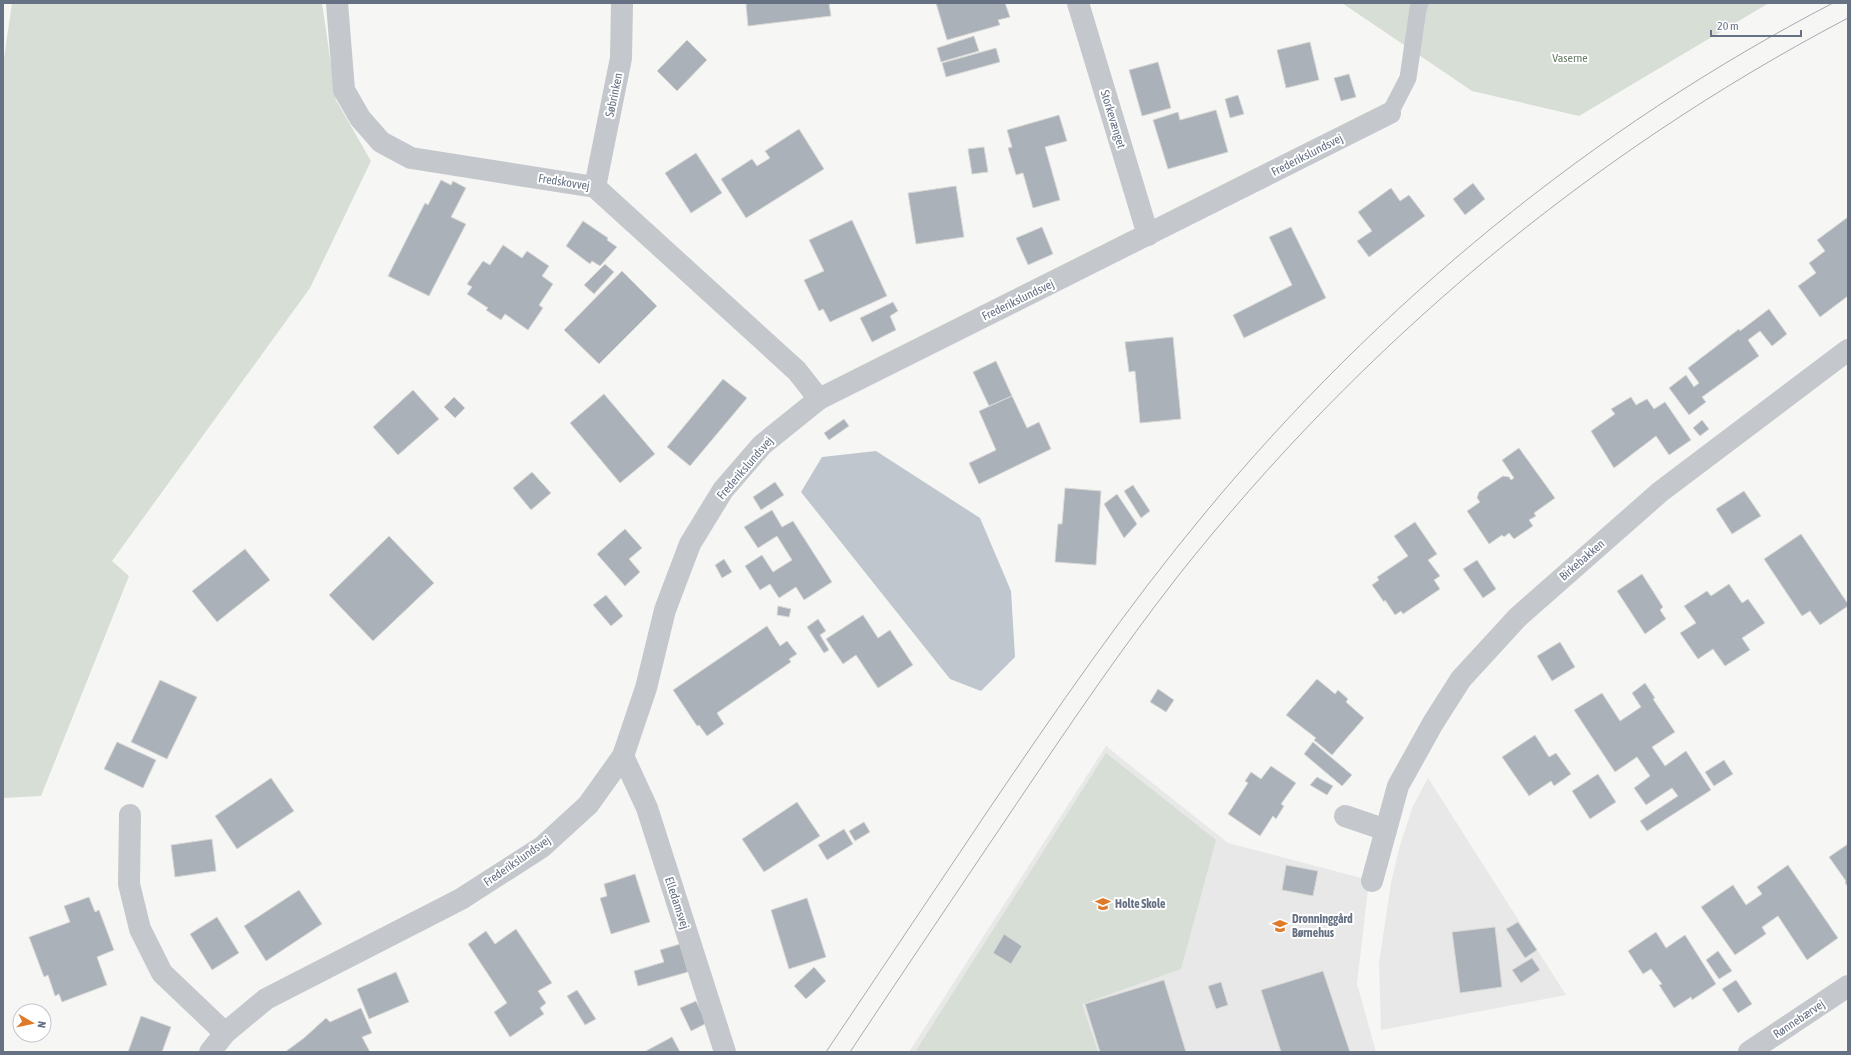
<svg xmlns="http://www.w3.org/2000/svg" width="1851" height="1055" font-family="'Asap Condensed',sans-serif">
<rect width="100%" height="100%" fill="#f6f7f4"/>
<g fill="#e7e8e7">
<path d="M1106,746l122,97 141,37 -12,104 19,68h-467z"/>
<path d="M1428,778l138,217 -185,35 -2,-67 12,-80 9,-38 13,-39z"/>
</g>
<g fill="#d7ded5">
<path d="M12,3h310l14,97 35,61 -61,127 -198,273 17,15 -88,220 -38,2v-733z"/>
<path d="M1342,3h427l-190,113 -107,-25z"/>
<path d="M1106,753l110,87 -35,129 -99,35 16,48h-183z"/>
</g>
<path fill="#bfc6cd" d="M876,451l104,67 31,73 4,66 -34,34 -31,-12 -149,-187 21,-35z"/>
<g fill="#abb1b8" stroke="#d8d9d6">
<path d="M753,3h76l2,13 -83,10 -2,-22z"/>
<path d="M936,3h69l5,14 -12,3 2,5 -53,15z"/>
<path d="M974,36l5,15 -38,11 -4,-14z"/>
<path d="M687,40l20,20 -30,31 -20,-20z"/>
<path d="M1310,42l9,38 -33,8 -9,-38z"/>
<path d="M996,48l4,14 -54,15 -4,-14z"/>
<path d="M1158,62l13,46 -29,8 -13,-46z"/>
<path d="M1349,74l7,23 -15,4 -7,-23z"/>
<path d="M1238,95l6,19 -14,4 -5,-19z"/>
<path d="M1216,110l12,42 -60,17 -15,-49 25,-8 2,8z"/>
<path d="M1059,115l8,26 -22,6 15,53 -27,8 -10,-35 -7,2 -8,-27 4,-1 -5,-17z"/>
<path d="M799,129l25,40 -78,49 -25,-39 31,-20 5,7 13,-8 -5,-7z"/>
<path d="M984,147l4,25 -16,2 -4,-25z"/>
<path d="M696,153l26,40 -31,20 -26,-40z"/>
<path d="M441,180l10,5 2,-4 13,7 -15,29 15,7 -37,72 -41,-20 37,-73 3,2z"/>
<path d="M1473,183l12,16 -20,16 -12,-16z"/>
<path d="M956,186l8,51 -48,7 -8,-51z"/>
<path d="M1391,188l9,13 9,-6 16,21 -56,41 -12,-16 15,-10 -14,-19z"/>
<path d="M1848,217v79l-28,21 -22,-31 18,-13 -7,-10 16,-12 -8,-11z"/>
<path d="M852,220l35,76 -57,26 -7,-13 -4,2 -15,-31 20,-9 -15,-31z"/>
<path d="M583,221l25,17 -1,2 10,7 -17,19 -8,-5 -2,3 -24,-18z"/>
<path d="M1042,227l11,27 -25,11 -12,-27z"/>
<path d="M1291,227l35,71 -82,40 -11,-23 59,-30 -23,-48z"/>
<path d="M503,245l19,13 5,-7 22,15 -7,10 11,8 -14,21 4,3 -15,22 -23,-16 -4,6 -15,-10 2,-2 -21,-14 5,-7 -5,-3 16,-23 7,4z"/>
<path d="M605,264l9,8 -20,22 -10,-9z"/>
<path d="M622,271l35,35 -58,58 -35,-34z"/>
<path d="M893,302l5,9 -8,5 6,14 -24,12 -12,-24z"/>
<path d="M1769,309l18,25 -15,12 -12,-15 -12,9 11,16 -57,41 4,5 -17,13 -20,-27 17,-13 8,12 5,-4 -11,-15 51,-39 1,2z"/>
<path d="M1173,337l8,82 -41,4 -5,-52 -6,1 -4,-30z"/>
<path d="M996,361l16,35 -23,10 -16,-34z"/>
<path d="M723,379l24,19 -57,68 -23,-19z"/>
<path d="M413,390l26,29 -41,36 -25,-28z"/>
<path d="M604,394l51,60 -35,29 -50,-60z"/>
<path d="M1012,396l15,32 12,-6 12,27 -72,35 -10,-21 27,-13 -17,-39z"/>
<path d="M454,397l11,11 -10,10 -11,-11z"/>
<path d="M1631,397l5,8 11,-6 7,10 11,-7 26,38 -22,15 -13,-19 -42,32 -23,-37 24,-17 -4,-5z"/>
<path d="M844,419l5,7 -20,14 -5,-7z"/>
<path d="M1702,420l7,9 -9,7 -7,-8z"/>
<path d="M1519,448l36,50 -21,15 2,3 -7,4 4,6 -19,13 -5,-6 -5,4 -2,-2 -13,9 -22,-33 13,-9 -3,-4 2,-6 24,-16 6,1 2,3 3,-2 -12,-18z"/>
<path d="M532,472l19,21 -20,17 -18,-22z"/>
<path d="M775,482l9,13 -23,15 -8,-13z"/>
<path d="M1133,485l17,26 -9,7 -17,-27z"/>
<path d="M1065,488l36,3 -5,74 -41,-3 3,-38h4z"/>
<path d="M1744,491l17,25 -29,18 -16,-25z"/>
<path d="M1117,494l20,30 -13,14 -20,-34z"/>
<path d="M772,510l10,17 11,-6 39,61 -28,18 -8,-13 -17,11 -9,-14 -10,6 -15,-24 17,-11 11,17 19,-12 -15,-24 -19,12 -14,-21z"/>
<path d="M1415,522l22,32 -9,6 12,16 -6,4 6,9 -37,25 -2,-3 -6,4 -10,-15 -1,2 -12,-17 7,-5 -2,-3 31,-21 -14,-20z"/>
<path d="M625,529l17,19 -13,11 11,13 -15,14 -28,-32z"/>
<path d="M1801,534l47,70v2l-28,19 -10,-14 -8,5 -38,-57z"/>
<path d="M389,536l45,47 -61,58 -44,-46z"/>
<path d="M245,549l25,31 -53,42 -25,-31z"/>
<path d="M724,559l8,13 -10,6 -7,-13z"/>
<path d="M1477,560l19,29 -13,9 -20,-29z"/>
<path d="M1642,574l21,33 -3,3 6,9 -21,15 -28,-43z"/>
<path d="M1729,584l13,19 6,-4 17,24 -23,15 8,12 -25,16 -12,-17 -15,10 -18,-26 16,-10 -12,-17 23,-15 4,5z"/>
<path d="M606,595l17,21 -12,10 -18,-21z"/>
<path d="M778,606l13,3 -2,8 -12,-2z"/>
<path d="M863,615l15,23 12,-8 23,35 -35,23 -22,-33 -13,9 -17,-25z"/>
<path d="M818,619l8,12 -6,4 9,15 -5,3 -17,-26z"/>
<path d="M767,626l13,20 7,-5 10,13 -8,5 2,3 -74,51 7,11 -17,12 -8,-11 -2,1 -24,-36z"/>
<path d="M1560,642l15,25 -23,14 -15,-25z"/>
<path d="M1317,679l18,15 3,-4 10,9 -2,3 18,16 -32,37 -18,-15 2,-2 -30,-23z"/>
<path d="M160,680l37,17 -30,62 -36,-17z"/>
<path d="M1645,683l10,15 -2,1 22,33 -23,15 13,19 21,-15 25,39 -64,41 -7,-10 38,-25 -6,-8 -26,17 -12,-17 16,-12 -13,-19 -22,15 -41,-62 28,-17 18,28 21,-14 -9,-14z"/>
<path d="M1158,689l16,11 -8,12 -16,-10z"/>
<path d="M1535,735l14,22 7,-4 15,21 -17,12 -3,-5 -22,15 -27,-39z"/>
<path d="M117,742l39,18 -13,28 -39,-19z"/>
<path d="M1313,742l39,33 -10,11 -38,-32z"/>
<path d="M1724,760l9,14 -19,12 -9,-14z"/>
<path d="M1271,766l25,17 -15,21 3,2 -8,13 -3,-3 -13,20 -32,-22 20,-31 -3,-2 6,-9 10,7z"/>
<path d="M1598,774l18,28 -26,17 -18,-28z"/>
<path d="M1317,777l16,9 -6,9 -17,-10z"/>
<path d="M271,778l23,33 -57,38 -22,-33z"/>
<path d="M797,802l23,34 -56,36 -22,-33z"/>
<path d="M864,822l6,10 -15,9 -6,-10z"/>
<path d="M844,829l9,15 -26,16 -9,-15z"/>
<path d="M212,839l4,32 -41,6 -4,-32z"/>
<path d="M1848,844v41l-1,1 -2,-4 1,-1 -17,-24z"/>
<path d="M1286,865l32,6 -5,25 -31,-6z"/>
<path d="M1788,865l50,73 -31,22 -29,-44 -16,11 4,7 -31,21 -34,-48 32,-22 13,20 16,-11 -5,-7z"/>
<path d="M635,874l15,48 -39,12 -11,-36 7,-2 -3,-12z"/>
<path d="M299,890l23,34 -56,37 -22,-35z"/>
<path d="M89,897l6,15 4,-2 15,40 -17,7 10,28 -45,17 -3,-8 -4,2 -7,-21 -4,2 -15,-40 41,-15 -6,-16z"/>
<path d="M807,898l19,59 -37,12 -18,-59z"/>
<path d="M217,917l22,36 -27,17 -22,-36z"/>
<path d="M1518,922l19,28 -12,8 -19,-29z"/>
<path d="M1495,927l7,60 -42,6 -8,-61z"/>
<path d="M516,929l36,54 -14,8 8,12 -6,5 4,6 -34,23 -16,-25 13,-9 -39,-59 18,-13 9,13z"/>
<path d="M1656,932l10,16 19,-13 31,49 -24,16 -1,-3 -17,11 -15,-23 3,-1 -11,-15 -8,5 -15,-23z"/>
<path d="M1004,934l18,12 -11,18 -18,-11z"/>
<path d="M680,944l8,28 -50,14 -4,-15 30,-9 -4,-12z"/>
<path d="M1718,951l14,20 -13,8 -13,-19z"/>
<path d="M1532,958l8,12 -19,13 -9,-13z"/>
<path d="M814,967l12,14 -20,18 -12,-13z"/>
<path d="M1323,971l27,81h-69l-20,-62z"/>
<path d="M396,972l13,30 -40,17 -12,-30z"/>
<path d="M1164,980l22,72h-86l-15,-48z"/>
<path d="M1736,980l16,24 -14,9 -16,-24z"/>
<path d="M1221,982l7,23 -12,4 -8,-23z"/>
<path d="M577,990l19,29 -11,6 -18,-29z"/>
<path d="M696,1001l11,22 -16,8 -11,-23z"/>
<path d="M361,1008l11,25 -10,4 8,15h-85l19,-14 22,-20 4,4z"/>
<path d="M141,1016l30,11 -9,25h-34z"/>
<path d="M672,1037l8,15h-36z"/>
</g>
<g fill="none" stroke-linecap="round" stroke-linejoin="round">
<path stroke="#c4c7cb" stroke-width="17" d="M1390,113l18,-35 10,-69 2,-6"/>
<g stroke="#c4c7cb" stroke-width="22">
<path d="M337,3l7,87 16,28 21,24 30,16 184,29 202,184 22,28"/>
<path d="M1078,3l70,232"/>
<path d="M595,187l26,-129 1,-55"/>
<path d="M623,756l24,52 78,244"/>
<path d="M130,815l-1,69 11,45 22,44 63,60"/>
<path d="M1345,816l41,14"/>
<path d="M1372,881l26,-95 35,-63 28,-44 57,-62 142,-125 188,-142"/>
<path d="M210,1052l15,-19 41,-34 195,-100 81,-52 46,-42 35,-49 23,-68 19,-78 25,-66 33,-54 39,-45 57,-46 571,-286"/>
<path d="M1749,1052l99,-66"/>
</g>
<g stroke="#a7aab1" stroke-width="1">
<path d="M826,1052c54,-80 107,-160 161,-240 69,-102 139,-204 218,-299 173,-209 387,-385 628,-510"/>
<path d="M850,1052c55,-83 111,-166 167,-249 52,-77 104,-154 161,-227 183,-231 409,-421 670,-558"/>
</g>
</g>
<defs>
<g id="school-bare" transform="scale(1.2)"><path d="M0-5L7-2L0 1L-7-2ZM-4 1L0 2.5L4 1V4Q0 6-4 4Z" fill="#e07a2b" stroke="#fff" stroke-width="2.5" paint-order="stroke"/></g>
</defs>
<g fill-rule="evenodd">
<use href="#school-bare" x="1103" y="904"/>
<use href="#school-bare" x="1280" y="926"/>
</g>
<g text-anchor="middle" dominant-baseline="central" stroke-width="4" stroke-linejoin="round" paint-order="stroke">
<g font-size="12" fill="#657c65" stroke="#fff">
<text x="1570" y="58">Vaserne</text>
</g>
<g font-size="12" fill="#667184" stroke="#fff">
<text transform="translate(614 95) rotate(-78)">Søbrinken</text>
<text transform="translate(1113 119) rotate(73)">Storkevænget</text>
<text transform="translate(1307 155) rotate(-27)">Frederikslundsvej</text>
<text transform="translate(564 182) rotate(9)">Fredskovvej</text>
<text transform="translate(1018 300) rotate(-26)">Frederikslundsvej</text>
<text transform="translate(745 468) rotate(-49)">Frederikslundsvej</text>
<text transform="translate(1582 560) rotate(-41)">Birkebakken</text>
<text transform="translate(517 861) rotate(-35)">Frederikslundsvej</text>
<text transform="translate(677 903) rotate(72)">Elledamsvej</text>
<text transform="translate(1799 1019) rotate(-34)">Rønnebærvej</text>
</g>
<g font-size="12" font-weight="bold" fill="#667184" stroke="#fff" text-anchor="start">
<text x="1115" y="904">Holte Skole</text>
<text x="1292" y="919">Dronninggård<tspan x="1292" dy="14">Børnehus</tspan></text>
</g>
</g>
<rect width="1851" height="1055" fill="none" stroke="#667184" stroke-width="8"/>
<g transform="translate(32 1023) rotate(99)"><circle r="19" fill="#ffffff" stroke="#c2c6ce"/>
<path d="M0-3L7 15L0 10L-7 15Z" fill="#e07a2b"/>
<text y="-6" font-size="11" font-weight="bold" text-anchor="middle" fill="#667184">N</text>
</g>
<path d="M1711 30v6h90v-6" fill="none" stroke="#667184" stroke-width="2"/>
<text x="1717" y="30" font-size="12" fill="#667184" stroke="#ffffff" stroke-width="3" paint-order="stroke">20 m</text>
</svg>
